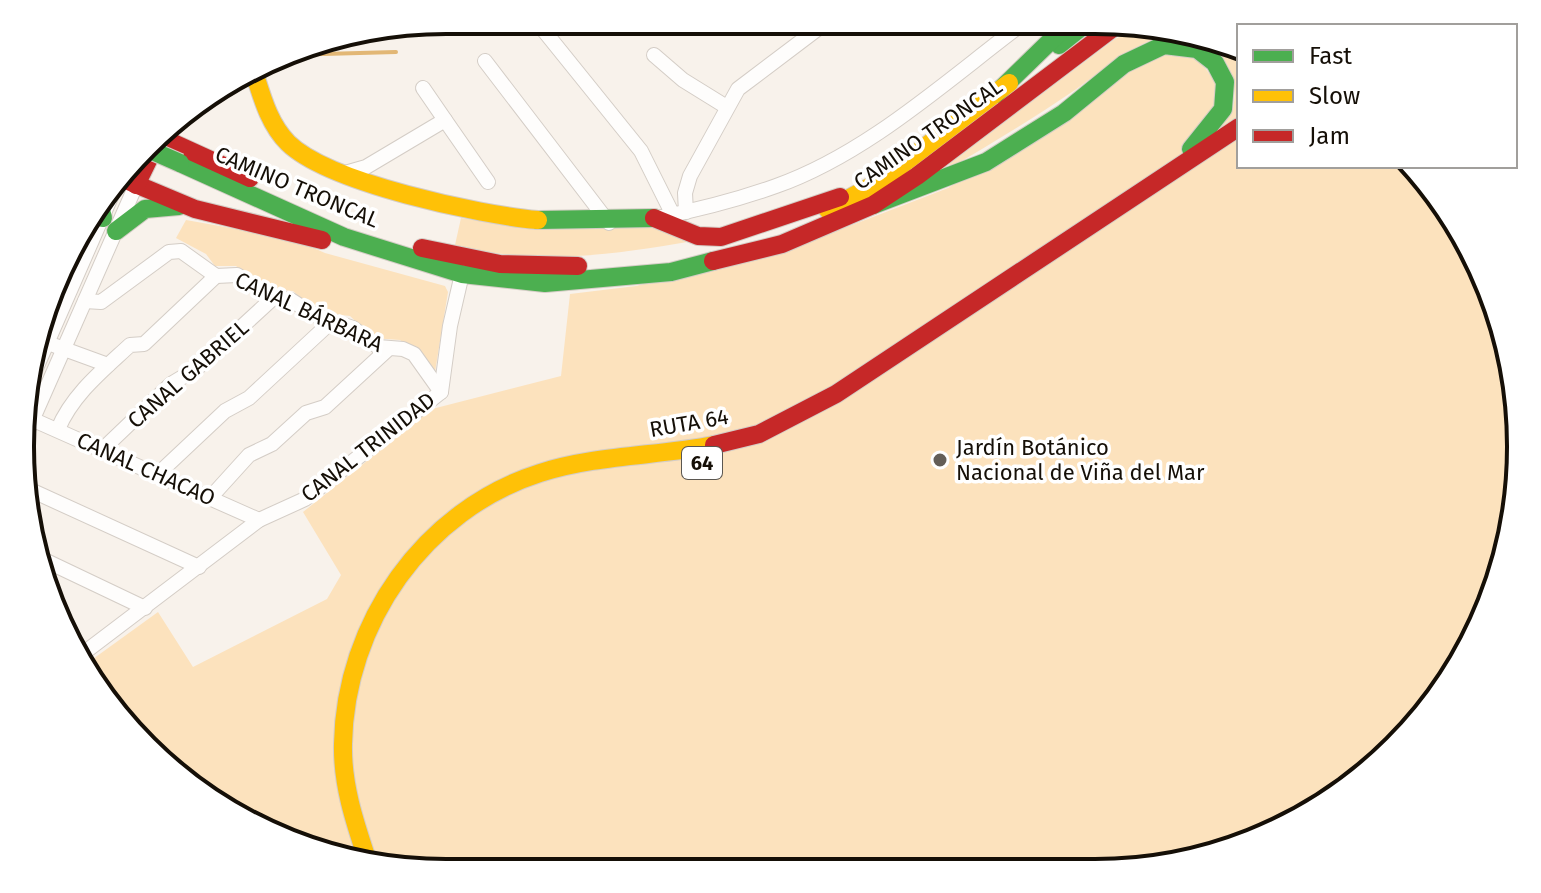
<svg xmlns="http://www.w3.org/2000/svg" width="1541" height="893" font-family="'Fira Sans',sans-serif">
<rect width="100%" height="100%" fill="#f8f2eb"/>
<g fill="#fce2bd">
<path d="M1145,25l94,21 -3,68 3,52h167l43,43 64,154v166l-64,154 -53,65 -88,68 -77,35 -108,21h-705l-109,-22 -99,-49 -84,-74 -40,-63 72,-52 35,55 134,-68 14,-24 -38,-63 129,-103 129,-33 9,-82 66,-8 185,-49 127,-49 213,-137c40,-9 51,32 72,58 4,-20 1,-36 -11,-52 -14,-19 -36,-25 -59,-20 -32,7 -62,35 -88,53 -41,28 -83,53 -125,78l-1,-4 166,-125z"/>
<path d="M461,218l74,12 116,-5 42,16c-81,14 -158,25 -238,4z"/>
<path d="M186,220l107,19 32,14 120,33 3,6 -13,80 -35,-32 -27,-2 -23,-22 -33,-4 -24,-21 -30,-3 -27,-22h-21l-9,-12 -30,-16z"/>
</g>
<g fill="none" stroke-linecap="round" stroke-linejoin="round">
<path stroke="#e2b775" stroke-width="4" d="M287,55l109,-3"/>
<g stroke="#d4cdc6" stroke-width="16">
<g id="street">
<path d="M541,27l100,124 32,64"/>
<path d="M654,55l29,25 42,26"/>
<path d="M485,61l124,162"/>
<path d="M423,88l22,32"/>
<path d="M345,173l21,-6 79,-47 43,62"/>
<path d="M686,212l-1,-19 5,-17 48,-87 90,-68"/>
<path d="M657,218c40,-8 80,-18 119,-32 93,-33 172,-107 250,-165"/>
<path d="M63,283l21,-55"/>
<path d="M85,301l16,1 68,-50 12,-1 35,25 21,-1 36,23 18,2 23,15 39,13 25,19 25,2 11,5 27,38"/>
<path d="M34,338l74,27"/>
<path d="M30,382l88,-201"/>
<path d="M27,417l232,103"/>
<path d="M58,429c15,-35 44,-58 72,-84l14,-1 72,-68"/>
<path d="M24,439l112,-254"/>
<path d="M103,449l68,-65 25,-15 77,-71"/>
<path d="M158,474l67,-63 24,-13 82,-76"/>
<path d="M24,487l175,80"/>
<path d="M210,498l39,-43 23,-11 34,-31 19,-6 62,-57"/>
<path d="M40,558l105,50"/>
<path d="M81,655l178,-135 46,-21 136,-107 9,-66 12,-52"/>
</g>
</g>
<g stroke="#d4cdc6" stroke-width="20">
<g id="fast">
<path d="M1059,45l30,-24"/>
<path d="M996,94l75,-73"/>
<path d="M180,163l164,74 118,37 83,9 126,-11 42,-11"/>
<path d="M99,202l4,16"/>
<path d="M873,205l113,-43 78,-49 60,-49 40,-19 33,4 18,14 10,19 -2,27 -32,40"/>
<path d="M538,220l116,-2"/>
<path d="M116,231l29,-22 34,-3"/>
</g>
</g>
<g stroke="#d4cdc6" stroke-width="20">
<g id="slow">
<path d="M254,72c8,25 15,52 34,71 41,40 192,72 250,77"/>
<path d="M828,210l51,-28 130,-99"/>
<path d="M368,862c-13,-39 -26,-77 -25,-118 2,-121 81,-234 197,-271 56,-18 117,-17 174,-28"/>
</g>
</g>
<g stroke="#d4cdc6" stroke-width="20">
<g id="jam">
<path d="M160,137l90,41"/>
<path d="M121,178l74,31 127,31"/>
<path d="M136,185l23,-47"/>
<path d="M654,218l44,18 23,1 119,-40"/>
<path d="M422,248l78,16 78,2"/>
<path d="M713,261l69,-17 91,-39 44,-29 205,-155"/>
<path d="M714,445l45,-11 77,-40 403,-267"/>
</g>
</g>
<use href="#street" stroke="#fefdfc" stroke-width="14"/>
<use href="#fast" stroke="#4caf50" stroke-width="18"/>
<use href="#slow" stroke="#ffc107" stroke-width="18"/>
<use href="#jam" stroke="#c62828" stroke-width="18"/>
<g stroke="#d4cdc6" stroke-width="20" stroke-linecap="butt">
<path id="fast-bridge" d="M148,149l32,14"/>
</g>
<use href="#fast-bridge" stroke="#4caf50" stroke-width="18"/>
</g>
<circle fill="#645e57" stroke="#fff" stroke-width="3" cx="940" cy="460" r="8"/>
<g text-anchor="middle" dominant-baseline="central" stroke-width="7" stroke-linejoin="round" paint-order="stroke">
<rect fill="#fff" stroke="#5b5751" stroke-width="2" x="682" y="447" width="40" height="32" rx="6"/>
<g font-size="20" font-weight="bold" fill="#150f07">
<text x="702" y="463">64</text>
</g>
<g font-size="22" fill="#150f07" stroke="#fff">
<text transform="translate(928 134) rotate(-35)">CAMINO TRONCAL</text>
<text transform="translate(297 187) rotate(23)">CAMINO TRONCAL</text>
<text transform="translate(309 312) rotate(25)">CANAL BÁRBARA</text>
<text transform="translate(188 374) rotate(-41)">CANAL GABRIEL</text>
<text transform="translate(689 423) rotate(-10)">RUTA 64</text>
<text transform="translate(368 447) rotate(-38)">CANAL TRINIDAD</text>
<text transform="translate(146 469) rotate(24)">CANAL CHACAO</text>
</g>
<g font-size="22" fill="#150f07" stroke="#fff" text-anchor="start">
<text x="956" y="447">Jardín Botánico<tspan x="956" dy="25">Nacional de Viña del Mar</tspan></text>
</g>
</g>
<path d="M0 0H1541V893H0ZM446 34H1095A412 412 0 0 1 1507 446V447A412 412 0 0 1 1095 859H446A412 412 0 0 1 34 447V446A412 412 0 0 1 446 34Z" fill="#fff" fill-rule="evenodd"/>
<path fill="none" stroke="#150f07" stroke-width="4" d="M446 34H1095A412 412 0 0 1 1507 446V447A412 412 0 0 1 1095 859H446A412 412 0 0 1 34 447V446A412 412 0 0 1 446 34Z"/>
<rect x="1237" y="24" width="280" height="144" fill="#ffffff" stroke="#a19f9c" stroke-width="2"/>
<rect x="1253" y="50" width="40" height="12" fill="#4caf50" stroke="#a19f9c" stroke-width="2"/>
<text x="1309" y="64" font-size="24" fill="#150f07">Fast</text>
<rect x="1253" y="90" width="40" height="12" fill="#ffc107" stroke="#a19f9c" stroke-width="2"/>
<text x="1309" y="104" font-size="24" fill="#150f07">Slow</text>
<rect x="1253" y="130" width="40" height="12" fill="#c62828" stroke="#a19f9c" stroke-width="2"/>
<text x="1309" y="144" font-size="24" fill="#150f07">Jam</text>
</svg>
